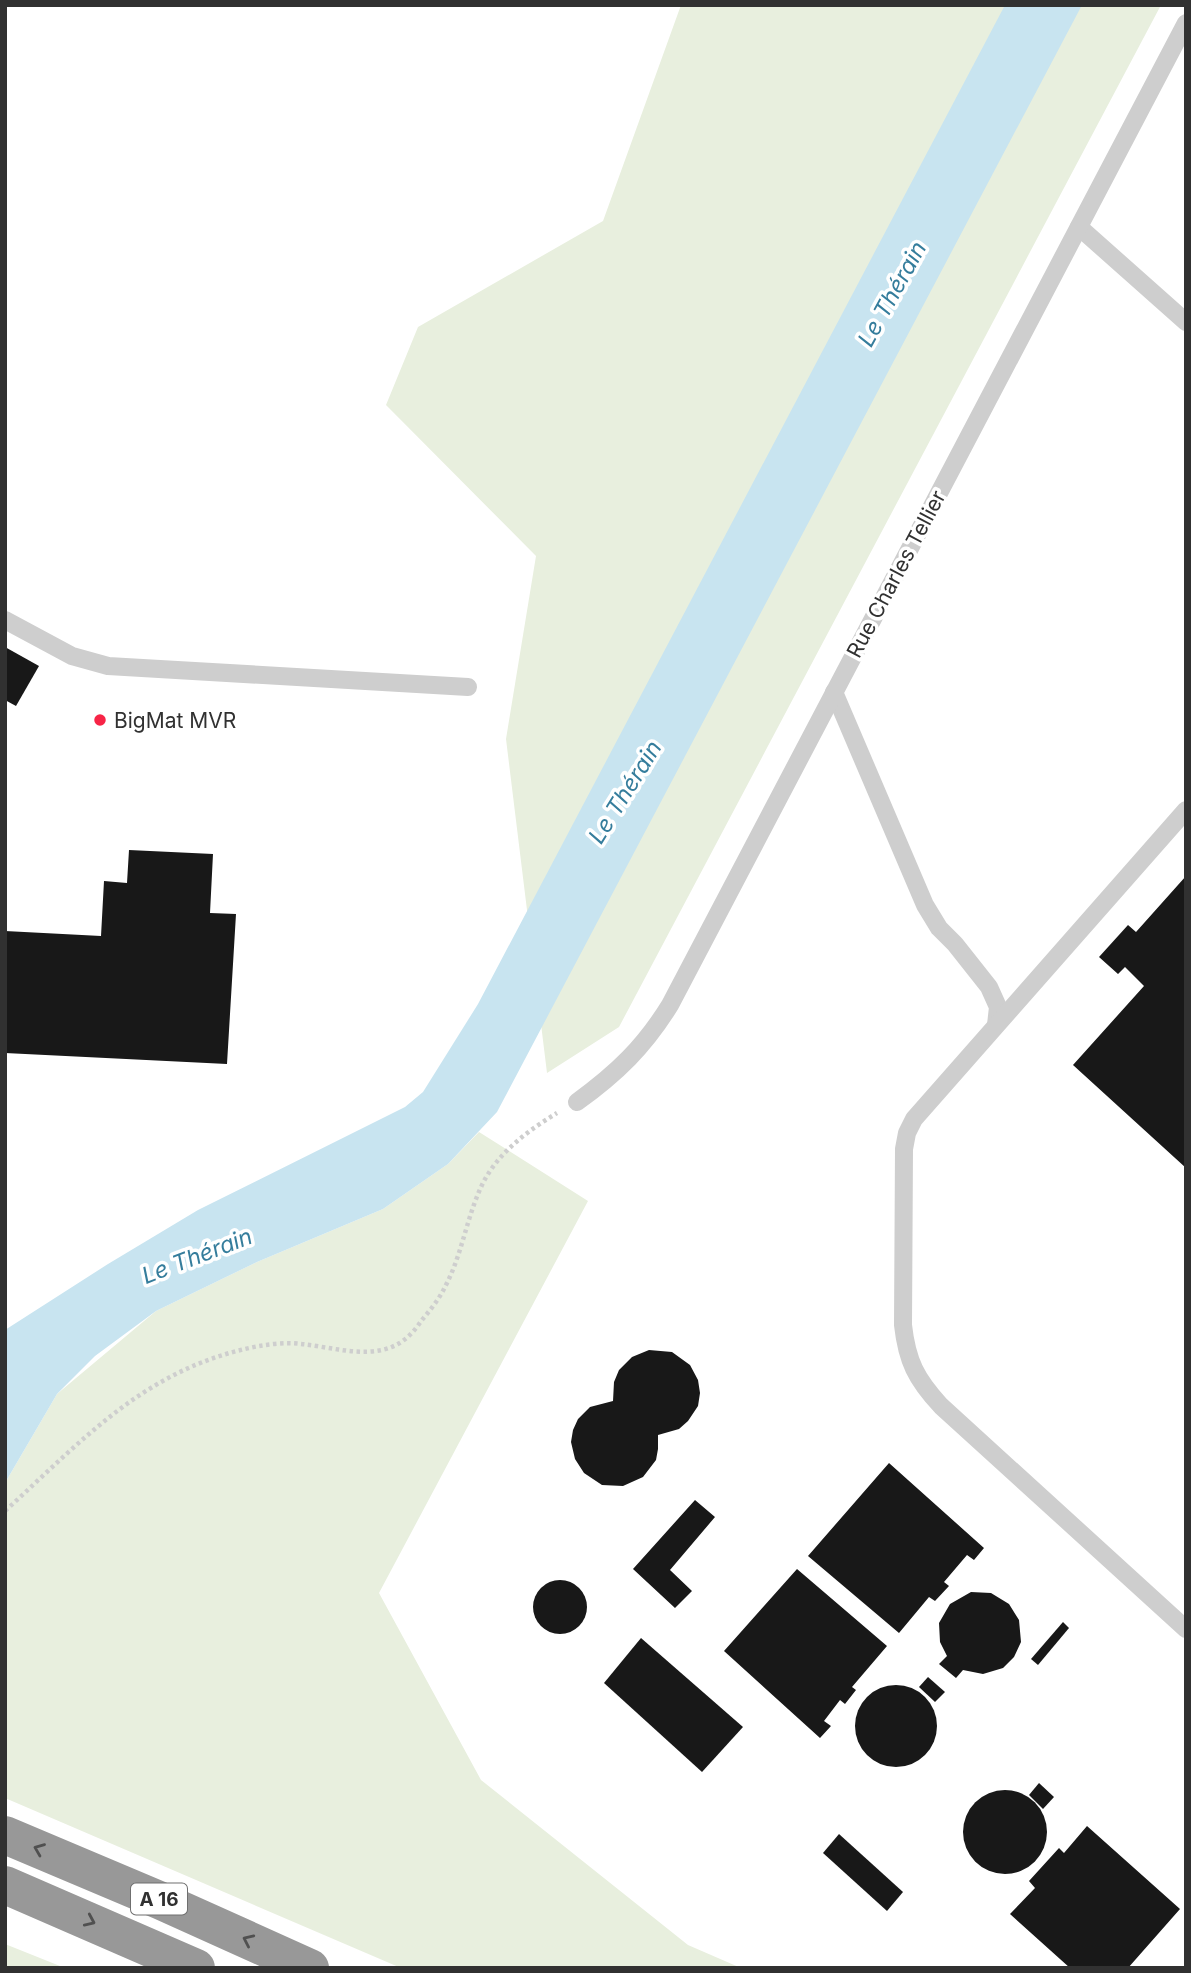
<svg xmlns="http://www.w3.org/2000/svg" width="1191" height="1973" font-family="Inter,sans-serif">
<rect width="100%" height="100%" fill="#fff"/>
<g fill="#e8efde">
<path d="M681,5h480l-542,1022 -72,46 -41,-334 30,-183 -150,-151 32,-78 185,-106z"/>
<path d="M479,1132l109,69 -209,392 102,187 207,165 53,23h-340l-396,-170v-315l52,-89 99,-83 101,-49 126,-53 65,-45z"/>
<path d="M5,1944l60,24h-60z"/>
</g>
<path fill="#c8e4f0" d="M1005,5h77l-585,1107 -49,52 -65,45 -126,53 -101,49 -61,45 -38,38 -52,89v-153l103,-66 90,-54 207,-103 18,-15 55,-88z"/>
<g fill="#181818">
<path d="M5,647l34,19 -23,40 -11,-6z"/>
<path d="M129,850l84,4 -3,59 26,1 -9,150 -222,-11v-122l96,5 3,-55 23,2z"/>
<path d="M1186,876v292l-113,-103 71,-79 -19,-19 -7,7 -19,-17 29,-32 8,7z"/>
<path d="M649,1350l23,2 18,13 8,15 2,13 -2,13 -10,15 -9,8 -21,6v14l-2,11 -13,17 -20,9 -21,-1 -18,-12 -9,-14 -4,-17 2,-12 5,-11 12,-12 23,-6 1,-19 5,-12 13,-13z"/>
<path d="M889,1463l95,85 -10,12 -7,-5 -23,27 5,4 -14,15 -6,-4 -30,36 -91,-77z"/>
<path d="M695,1500l20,17 -45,53 22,21 -17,17 -42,-39z"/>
<path d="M797,1569l90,77 -35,41 4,3 -11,14 -5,-4 -16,21 7,5 -11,12 -96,-87z"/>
<circle cx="560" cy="1607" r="27"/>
<path d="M971,1592l20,1 18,11 10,16 2,22 -7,15 -11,11 -20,6 -20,-4 -7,8 -17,-14 8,-8 -7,-14 -1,-19 11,-19z"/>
<path d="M1063,1622l6,6 -31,37 -7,-6z"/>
<path d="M641,1638l102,89 -41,45 -98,-89z"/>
<path d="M928,1677l17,15 -10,10 -16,-15z"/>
<circle cx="896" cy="1726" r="41"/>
<path d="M1039,1783l15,14 -11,12 -14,-14z"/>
<circle cx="1005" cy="1832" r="42"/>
<path d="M1087,1826l93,83 -52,59h-58l-60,-54 25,-26 -6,-7 30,-33 5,5z"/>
<path d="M839,1834l64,58 -16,19 -64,-58z"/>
</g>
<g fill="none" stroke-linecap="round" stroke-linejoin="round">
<path stroke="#cecece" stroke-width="4.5" stroke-dasharray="3.5 3.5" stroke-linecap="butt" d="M5,1511c80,-73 142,-144 254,-165 13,-2 28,-4 42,-2 33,3 74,18 103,-4 7,-5 13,-13 18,-20 9,-11 18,-22 24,-35 17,-33 21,-71 38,-104 16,-30 45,-51 73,-68"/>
<g stroke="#cecece" stroke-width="18">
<path d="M1079,227l107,95"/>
<path d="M5,620l67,36 36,10 360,21"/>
<path d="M834,692l91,213 14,23 16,16 34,43 9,20 -2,18"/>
<path d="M1186,810l-272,309 -7,14 -3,16 -1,176c4,36 13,54 38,81l245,223"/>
<path d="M577,1102c40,-29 67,-55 93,-97l516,-982"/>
</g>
<g stroke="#989898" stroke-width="38">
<path d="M5,1835l154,65 151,68"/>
<path d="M5,1885l191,83"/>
</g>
</g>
<defs><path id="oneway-chevron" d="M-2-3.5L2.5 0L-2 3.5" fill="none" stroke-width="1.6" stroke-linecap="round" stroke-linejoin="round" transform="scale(1.75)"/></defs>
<g stroke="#505050">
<use href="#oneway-chevron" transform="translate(39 1849) rotate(-158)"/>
<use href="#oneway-chevron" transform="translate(90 1921) rotate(24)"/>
<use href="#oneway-chevron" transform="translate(248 1940) rotate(-155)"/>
</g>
<circle fill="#f72446" stroke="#fff" stroke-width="2.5" cx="100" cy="720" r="7"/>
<g text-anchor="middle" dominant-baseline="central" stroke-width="7" stroke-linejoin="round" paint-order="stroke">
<rect fill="#fff" stroke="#6f6f6f" stroke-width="2" x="131" y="1883.5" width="56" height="31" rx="5"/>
<g font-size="19" font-weight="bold" fill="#313131">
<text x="159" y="1899">A 16</text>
</g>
<g font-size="21" fill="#313131" stroke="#fff">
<text transform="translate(896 574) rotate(-62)">Rue Charles Tellier</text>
</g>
<g font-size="21" fill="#313131" stroke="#fff" text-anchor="start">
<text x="114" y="720">BigMat MVR</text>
</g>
<g font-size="23" font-style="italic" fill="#357d9c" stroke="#fff">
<text transform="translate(892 294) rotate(-61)">Le Thérain</text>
<text transform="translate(625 792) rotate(-58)">Le Thérain</text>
<text transform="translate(197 1256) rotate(-21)">Le Thérain</text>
</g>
</g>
<rect width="1191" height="1973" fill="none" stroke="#313131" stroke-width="14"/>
</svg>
